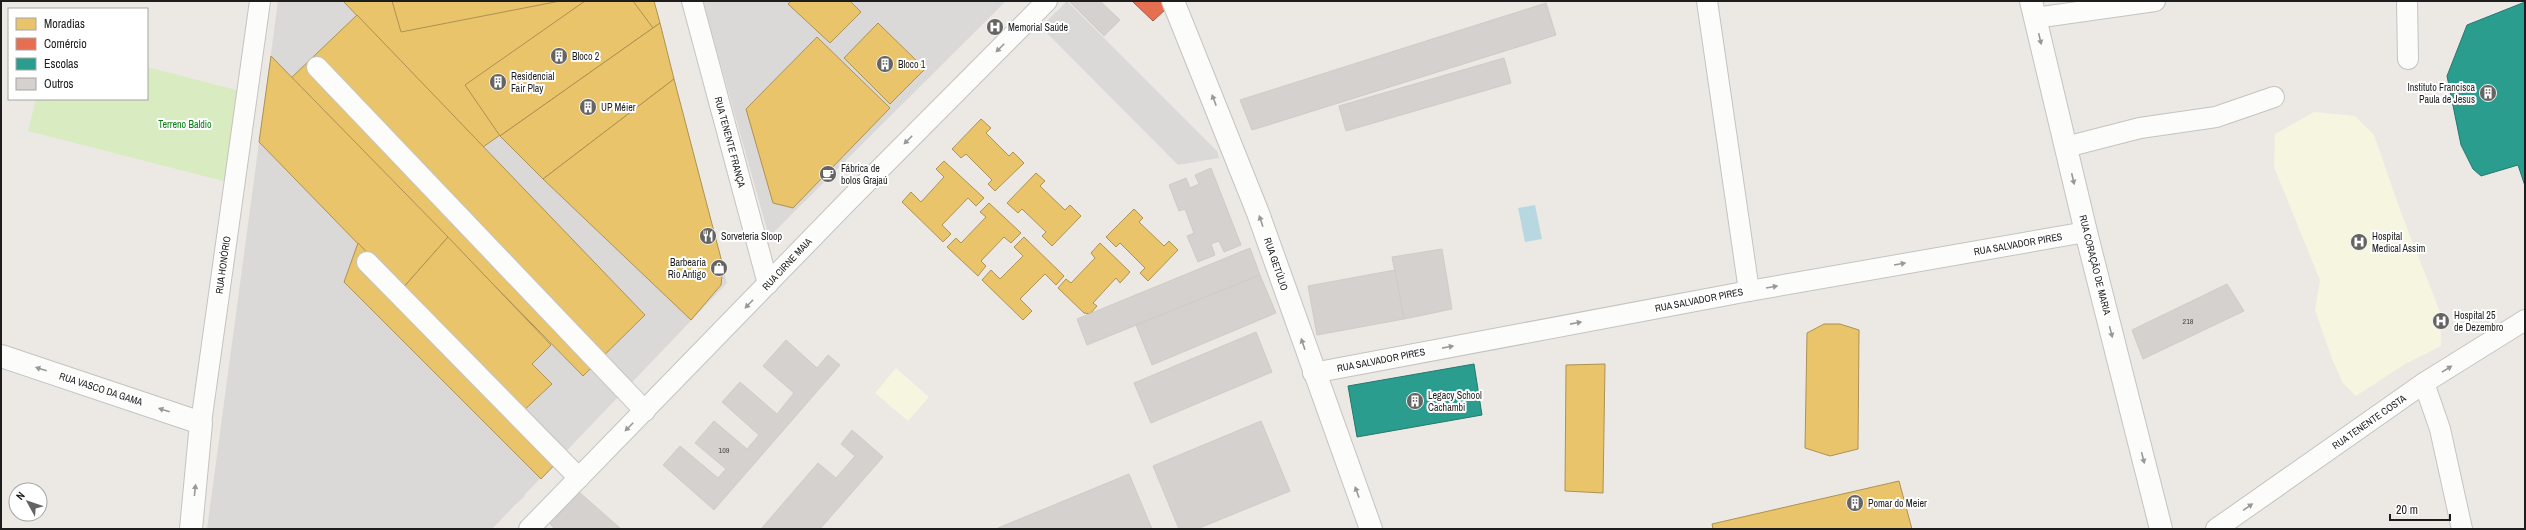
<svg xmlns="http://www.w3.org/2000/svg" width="2526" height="530" font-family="'Archivo Narrow',sans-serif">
<rect width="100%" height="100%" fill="#ece9e5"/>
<g fill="#dbd9d7">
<path d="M278,1h376l73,282 -235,246h-285z"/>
<path d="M703,1h303l-237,236z"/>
</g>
<g fill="#f6f5df">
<path d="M2314,112l41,4 19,19 26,75 40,102 1,34 -36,18 -49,32 -13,-13 -11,-24 -17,-49 5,-30 -46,-113 1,-33z"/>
<path d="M896,368l33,29 -21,24 -33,-28z"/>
</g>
<path fill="#d8ebc1" d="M147,67l93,24 -13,91 -199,-51 8,-32h111z"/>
<g fill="#dad9d7">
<path d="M1067,1l150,150 2,7 -41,7 -137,-138z"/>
<path d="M344,282l155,155 -17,16 43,43 -9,8 -183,-188z"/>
</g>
<path fill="#b7d8e1" d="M1535,205l7,34 -17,3 -7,-34z"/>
<g fill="#e9c46a" stroke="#ac9253">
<path d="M343,1h311l6,22 -177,124z"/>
<path d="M392,1h168l-159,31z"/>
<path d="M585,1h48l20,27 -153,108 -35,-51z"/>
<path d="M791,1h59l11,11 -31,31 -42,-39z"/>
<path d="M357,15l288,300 -62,61 -292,-298z"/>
<path d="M660,23l14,56 -131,100 -43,-43z"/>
<path d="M878,23l47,46 -35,35 -46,-46z"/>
<path d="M817,37l73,71 -97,100 -20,-5 -27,-94z"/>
<path d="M271,56l177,181 -46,52 -143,-147z"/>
<path d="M674,79l49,187 -2,19 -30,35 -148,-141z"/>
<path d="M981,119l10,9 -5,5 23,23 4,-4 11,11 -29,28 -7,-7 4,-4 -26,-26 -5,4 -9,-9z"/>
<path d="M944,161l40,37 -8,8 -8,-8 -26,27 9,9 -8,8 -41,-40 9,-10 10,10 23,-25 -8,-8z"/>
<path d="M1036,173l9,8 -5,5 25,24 5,-5 11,11 -29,30 -10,-10 4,-4 -24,-23 -4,4 -11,-10z"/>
<path d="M989,203l32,30 -10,10 -7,-6 -23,24 5,5 -8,10 -31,-29 9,-9 5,5 25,-26 -6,-5z"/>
<path d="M1134,209l9,9 -4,4 25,24 5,-5 9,9 -30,31 -8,-8 5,-5 -25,-25 -4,4 -10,-10z"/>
<path d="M448,237l103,108 -19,19 20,20 -31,29 -119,-124z"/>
<path d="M1024,237l40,39 -8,9 -11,-11 -25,25 12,12 -9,9 -41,-40 9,-10 9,9 23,-23 -9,-9z"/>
<path d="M358,243l205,213 -22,23 -197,-197z"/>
<path d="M1100,243l30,29 -10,11 -4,-5 -23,25 4,3 -7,8 -6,-1 -26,-25 8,-9 5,4 24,-25 -4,-5z"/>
<path d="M1824,324h16l19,6 -1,119 -28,7 -25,-8 2,-115z"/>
<path d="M1605,364l-2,129 -38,-2 1,-126z"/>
<path d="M1899,481l13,48h-199l-1,-5z"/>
</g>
<path fill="#e76f51" stroke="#aa5641" d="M1132,1h32l3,7 -14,13z"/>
<g fill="#2a9d8f" stroke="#26776d">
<path d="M2525,2v184l-7,-21 -37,11 -8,-7 -12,-24 -14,-69 20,-51z"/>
<path d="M1474,364l8,51 -125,22 -9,-51z"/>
</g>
<g fill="#d4d1ce" stroke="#cfcbc6">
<path d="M1069,1h31l20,19 -16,16z"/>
<path d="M1546,3l10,32 -304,95 -12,-30z"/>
<path d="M1504,58l7,25 -165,48 -7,-25z"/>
<path d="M1211,168l30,77 -17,7 -5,-11 -8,3 4,11 -17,7 -11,-26 7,-3 -9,-24 -6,2 -10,-26 17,-7 4,10 9,-4 -4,-9z"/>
<path d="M1250,248l10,27 -173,70 -10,-26z"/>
<path d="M1442,249l10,60 -48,10 -12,-62z"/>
<path d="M1395,270l9,49 -87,16 -9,-49z"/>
<path d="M1260,275l16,38 -124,52 -16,-40z"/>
<path d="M2227,284l17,27 -101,48 -11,-29z"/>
<path d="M1256,332l16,40 -121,51 -17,-40z"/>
<path d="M786,340l31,28 11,-13 12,10 -126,145 -51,-45 17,-19 38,32 8,-9 -31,-26 19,-22 33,28 12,-14 -37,-33 18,-20 37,32 17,-21 -31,-27z"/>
<path d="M1261,421l29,70 -93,38h-18l-26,-63z"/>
<path d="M852,430l31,27 -63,72h-59l57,-66 18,15 19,-22 -14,-12z"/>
<path d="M1129,474l23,55h-153l-1,-1z"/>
<path d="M579,492l42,37h-66l-5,-5z"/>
</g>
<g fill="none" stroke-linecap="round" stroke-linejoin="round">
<g stroke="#c4c3c1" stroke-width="22">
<g id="minor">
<path d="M692,1l76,283"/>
<path d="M1707,1l42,290"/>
<path d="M2407,1l1,58"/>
<path d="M2035,18l120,-17"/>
<path d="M317,67l328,344"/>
<path d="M2066,147l74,-19 76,-11 58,-20"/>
<path d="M367,262l212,216"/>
<path d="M1313,373l436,-82 337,-59"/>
<path d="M2424,383l16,46 22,100"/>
<path d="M201,423l59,-422"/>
<path d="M529,529l320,-329 198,-199"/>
<path d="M2216,529l208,-146 101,-63"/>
</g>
</g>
<g stroke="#c4c3c1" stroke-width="24">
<g id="tertiary">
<path d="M1173,1l85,212 113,316"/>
<path d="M2031,1l55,231 75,297"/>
<path d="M1,356l200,67 -10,106"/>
</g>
</g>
<use href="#minor" stroke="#fcfcfb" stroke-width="20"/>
<use href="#tertiary" stroke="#fcfcfb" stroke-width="22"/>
</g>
<defs><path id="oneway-solid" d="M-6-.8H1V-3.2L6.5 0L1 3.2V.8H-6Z"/></defs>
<g fill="#989897">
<use href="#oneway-solid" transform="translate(2040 39) rotate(77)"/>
<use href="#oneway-solid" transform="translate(1000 48) rotate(135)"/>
<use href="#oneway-solid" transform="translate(1214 100) rotate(-111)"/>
<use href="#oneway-solid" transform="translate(908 140) rotate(135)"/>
<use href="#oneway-solid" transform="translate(2073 179) rotate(77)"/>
<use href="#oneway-solid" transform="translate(1261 221) rotate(-109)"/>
<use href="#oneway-solid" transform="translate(1900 264) rotate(-10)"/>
<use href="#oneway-solid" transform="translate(1772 287) rotate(-10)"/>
<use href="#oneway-solid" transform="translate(749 304) rotate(134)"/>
<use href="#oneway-solid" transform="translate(1576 323) rotate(-11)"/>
<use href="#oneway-solid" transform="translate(2111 332) rotate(76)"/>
<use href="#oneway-solid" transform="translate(1303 344) rotate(-109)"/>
<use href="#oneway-solid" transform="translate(1448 347) rotate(-11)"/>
<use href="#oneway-solid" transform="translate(41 369) rotate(-162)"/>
<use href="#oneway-solid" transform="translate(2447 369) rotate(-32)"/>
<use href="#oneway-solid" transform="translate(164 410) rotate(-162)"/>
<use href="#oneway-solid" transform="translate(629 427) rotate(135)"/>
<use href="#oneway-solid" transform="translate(2143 458) rotate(76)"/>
<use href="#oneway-solid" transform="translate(195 490) rotate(-84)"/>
<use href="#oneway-solid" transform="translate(1357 492) rotate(-110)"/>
<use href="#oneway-solid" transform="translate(2248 507) rotate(-35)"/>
</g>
<defs>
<g id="hospital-disc" transform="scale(0.9)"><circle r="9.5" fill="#656463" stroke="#fff"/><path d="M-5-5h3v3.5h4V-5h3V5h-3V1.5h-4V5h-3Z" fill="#fff"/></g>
<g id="building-disc" transform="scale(0.9)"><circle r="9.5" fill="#656463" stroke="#fff"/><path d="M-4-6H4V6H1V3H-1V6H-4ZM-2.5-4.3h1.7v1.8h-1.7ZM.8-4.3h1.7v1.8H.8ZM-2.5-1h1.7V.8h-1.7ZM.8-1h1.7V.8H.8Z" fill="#fff"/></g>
<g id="cafe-disc" transform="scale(0.9)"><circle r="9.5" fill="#656463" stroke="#fff"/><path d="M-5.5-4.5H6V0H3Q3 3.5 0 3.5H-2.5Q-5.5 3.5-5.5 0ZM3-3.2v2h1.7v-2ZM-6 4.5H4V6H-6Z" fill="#fff"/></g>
<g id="restaurant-disc" transform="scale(0.9)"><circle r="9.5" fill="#656463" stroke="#fff"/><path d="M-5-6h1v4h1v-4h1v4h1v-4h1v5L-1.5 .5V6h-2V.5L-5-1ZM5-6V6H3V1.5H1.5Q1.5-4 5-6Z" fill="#fff"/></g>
<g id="shop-disc" transform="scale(0.9)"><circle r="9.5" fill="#656463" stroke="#fff"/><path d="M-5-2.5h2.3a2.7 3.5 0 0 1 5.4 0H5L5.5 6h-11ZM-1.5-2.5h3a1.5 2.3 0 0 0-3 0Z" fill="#fff"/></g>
</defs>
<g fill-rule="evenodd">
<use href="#hospital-disc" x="995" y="27"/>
<use href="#building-disc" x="559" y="56"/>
<use href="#building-disc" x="885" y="64"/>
<use href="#building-disc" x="498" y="82"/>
<use href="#building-disc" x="2488" y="93"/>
<use href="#building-disc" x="588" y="107"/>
<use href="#cafe-disc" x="828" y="174"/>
<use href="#restaurant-disc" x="708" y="236"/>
<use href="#hospital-disc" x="2359" y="242"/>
<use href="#shop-disc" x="719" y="268"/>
<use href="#hospital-disc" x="2441" y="321"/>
<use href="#building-disc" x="1415" y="401"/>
<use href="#building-disc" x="1855" y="503"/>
</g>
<g text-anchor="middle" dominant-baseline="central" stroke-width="4" stroke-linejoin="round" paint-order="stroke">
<g font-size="8" fill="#4b4a49">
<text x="2188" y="321">218</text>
<text x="724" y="450">109</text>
</g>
<g font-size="10" fill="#1d1d1d" stroke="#fff" text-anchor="start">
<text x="1008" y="27">Memorial Saúde</text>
<text x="572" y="56">Bloco 2</text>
<text x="898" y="64">Bloco 1</text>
<text x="511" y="76">Residencial<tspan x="511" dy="12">Fair Play</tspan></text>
<text x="2475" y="87" text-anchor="end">Instituto Francisca<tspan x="2475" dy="12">Paula de Jesus</tspan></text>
<text x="601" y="107">UP Méier</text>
<text x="841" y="168">Fábrica de<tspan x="841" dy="12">bolos Grajaú</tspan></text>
<text x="721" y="236">Sorveteria Sloop</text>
<text x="2372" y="236">Hospital<tspan x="2372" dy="12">Medical Assim</tspan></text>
<text x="706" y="262" text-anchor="end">Barbearia<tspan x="706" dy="12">Rio Antigo</tspan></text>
<text x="2454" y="315">Hospital 25<tspan x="2454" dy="12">de Dezembro</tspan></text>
<text x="1428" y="395">Legacy School<tspan x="1428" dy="12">Cachambi</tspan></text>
<text x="1868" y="503">Pomar do Meier</text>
</g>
<g font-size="10" fill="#06800f" stroke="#fff">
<text x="185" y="124">Terreno Baldio</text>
</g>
<g font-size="10" fill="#1d1d1d" stroke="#fff">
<text transform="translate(730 142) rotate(75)">RUA TENENTE FRANÇA</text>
<text transform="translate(2018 244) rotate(-10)">RUA SALVADOR PIRES</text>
<text transform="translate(787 264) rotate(-47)">RUA CIRNE MAIA</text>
<text transform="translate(1276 264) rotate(71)">RUA GETÚLIO</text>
<text transform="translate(223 265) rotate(-82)">RUA HONÓRIO</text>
<text transform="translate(2095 265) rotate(76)">RUA CORAÇÃO DE MARIA</text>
<text transform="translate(1699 300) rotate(-11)">RUA SALVADOR PIRES</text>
<text transform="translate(1381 360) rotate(-11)">RUA SALVADOR PIRES</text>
<text transform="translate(101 389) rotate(18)">RUA VASCO DA GAMA</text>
<text transform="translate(2369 422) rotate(-35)">RUA TENENTE COSTA</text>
</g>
</g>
<rect width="2526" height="530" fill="none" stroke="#1d1d1d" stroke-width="4"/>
<rect x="8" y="8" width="140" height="92" fill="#ffffff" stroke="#a5a5a5"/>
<rect x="16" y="18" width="20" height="12" fill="#e9c46a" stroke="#a5a5a5"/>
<text x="44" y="28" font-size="12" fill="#1d1d1d">Moradias</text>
<rect x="16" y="38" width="20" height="12" fill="#e76f51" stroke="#a5a5a5"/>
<text x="44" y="48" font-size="12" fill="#1d1d1d">Comércio</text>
<rect x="16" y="58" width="20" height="12" fill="#2a9d8f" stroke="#a5a5a5"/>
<text x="44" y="68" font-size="12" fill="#1d1d1d">Escolas</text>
<rect x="16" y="78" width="20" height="12" fill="#d4d1ce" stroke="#a5a5a5"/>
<text x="44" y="88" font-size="12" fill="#1d1d1d">Outros</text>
<g transform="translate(28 502) rotate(310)"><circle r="19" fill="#ffffff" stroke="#a5a5a5"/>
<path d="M0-3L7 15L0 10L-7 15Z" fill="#656463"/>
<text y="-6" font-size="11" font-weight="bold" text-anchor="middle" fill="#1d1d1d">N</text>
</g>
<path d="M2390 514v6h60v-6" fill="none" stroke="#1d1d1d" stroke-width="2"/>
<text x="2396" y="514" font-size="12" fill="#1d1d1d" stroke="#ffffff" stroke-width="3" paint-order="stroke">20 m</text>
</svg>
